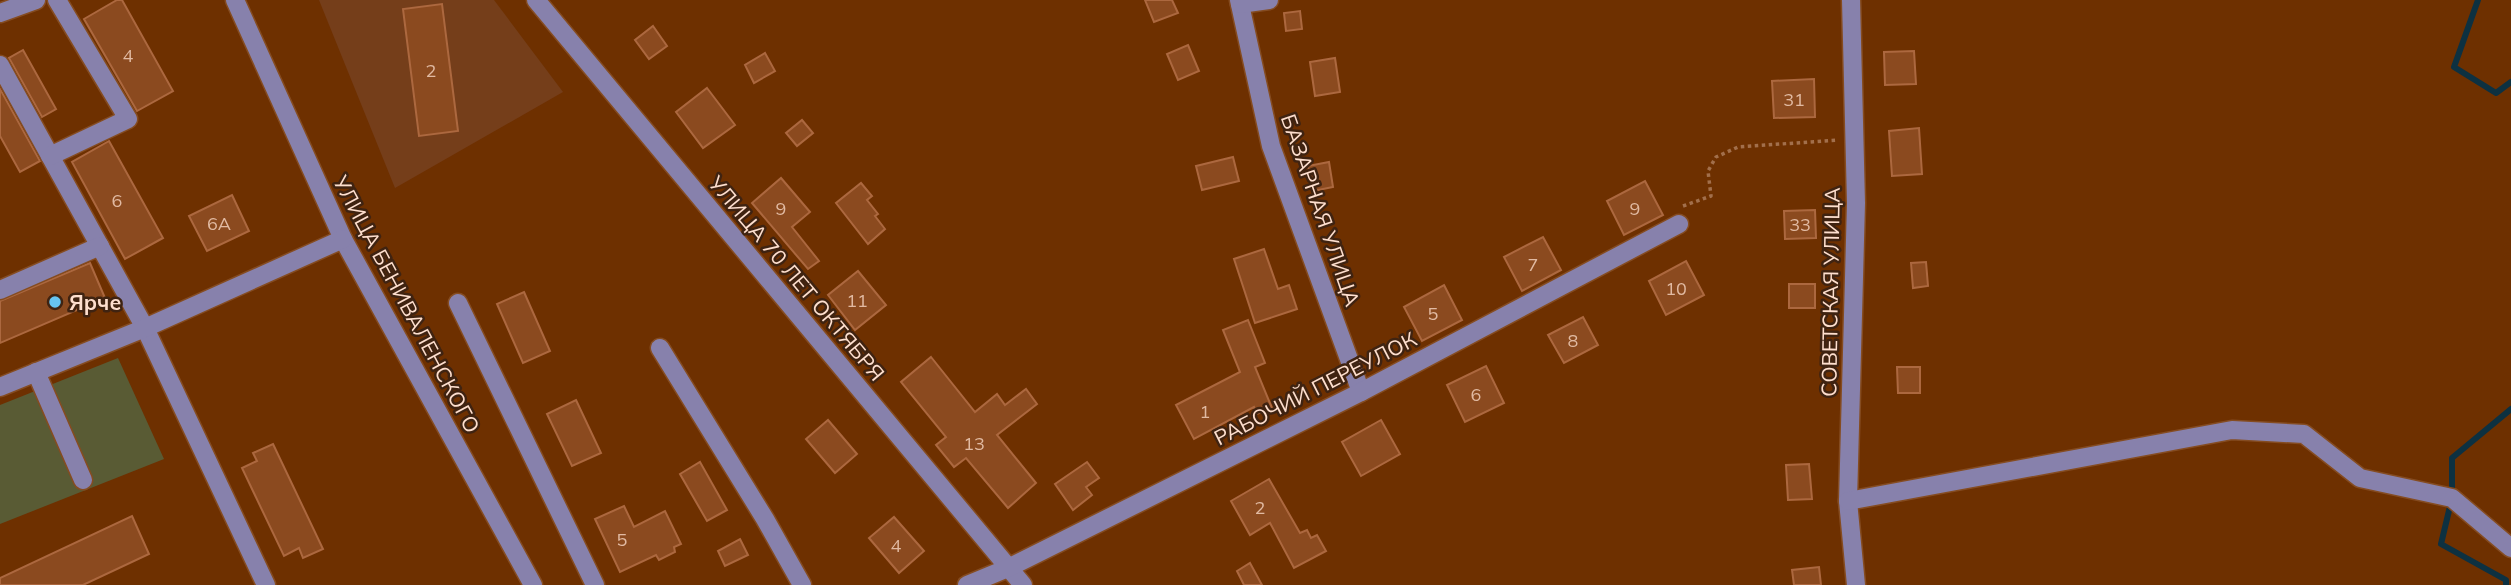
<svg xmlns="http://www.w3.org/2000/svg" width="2511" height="585" font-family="Mulish,sans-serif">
<rect width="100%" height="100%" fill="#6e3000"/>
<path fill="#753e1a" d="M319,0h175l69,92 -168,96z"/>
<path fill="#595b34" d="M118,358l46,101 -164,65v-119z"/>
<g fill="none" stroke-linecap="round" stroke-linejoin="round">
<g stroke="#0d3141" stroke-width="6">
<path d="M2478,0l-24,67 42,26 15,-11"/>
<path d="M2506,585v-5l-65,-36 11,-46v-40l59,-49"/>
</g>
</g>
<g fill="#8b4a1f" stroke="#ac683f" stroke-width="2">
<path d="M117,0h5l51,91 -36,20 -53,-92z"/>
<path d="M1145,0h27l6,13 -24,9z"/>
<path d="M442,4l16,127 -39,5 -16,-127z"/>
<path d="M1300,11l2,18 -16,2 -2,-18z"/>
<path d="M653,26l14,20 -18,13 -14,-19z"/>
<path d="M1188,45l11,26 -21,9 -11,-26z"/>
<path d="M23,50l33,59 -14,8 -33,-59z"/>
<path d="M1914,51l2,33 -31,1 -1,-33z"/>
<path d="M765,53l10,18 -21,12 -9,-18z"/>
<path d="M1335,58l5,34 -25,4 -5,-34z"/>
<path d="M1814,79l1,38 -41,1 -2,-37z"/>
<path d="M707,88l28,37 -32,23 -27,-36z"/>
<path d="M0,89l40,72 -20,11 -20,-36z"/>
<path d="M802,120l11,13 -16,13 -11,-13z"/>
<path d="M1919,128l3,46 -30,2 -3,-45z"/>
<path d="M109,141l54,97 -38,21 -53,-97z"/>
<path d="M1233,157l6,24 -37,9 -6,-24z"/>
<path d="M1329,162l4,25 -20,4 -5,-25z"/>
<path d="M781,178l29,34 -18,15 27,34 -11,8 -56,-66z"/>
<path d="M1645,181l18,34 -39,20 -17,-34z"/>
<path d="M861,183l11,13 -5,4 11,14 -3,2 10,13 -17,15 -32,-41z"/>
<path d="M232,195l17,36 -42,20 -18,-35z"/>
<path d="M1815,210l1,28 -31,1 -1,-28z"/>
<path d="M1543,237l18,33 -39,21 -18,-34z"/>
<path d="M1264,249l14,40 11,-4 8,24 -42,14 -21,-64z"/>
<path d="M1686,261l18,34 -38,20 -17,-34z"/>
<path d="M1926,262l2,24 -15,2 -2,-25z"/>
<path d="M90,263l15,35 -105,45v-42z"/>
<path d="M858,271l28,34 -31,25 -27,-35z"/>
<rect x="1789" y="284" width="26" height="24"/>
<path d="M1444,285l18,35 -40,21 -18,-34z"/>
<path d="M524,292l26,59 -27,12 -26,-59z"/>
<path d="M1583,317l15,28 -34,18 -16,-28z"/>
<path d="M1248,320l17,43 -10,4 17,41 -15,6 -3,-7 -60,32 -18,-34 64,-33 -17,-42z"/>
<path d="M931,357l44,55 22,-18 8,11 21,-16 11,15 -40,31 39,48 -28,25 -42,-50 -12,9 -18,-22 10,-8 -45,-55z"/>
<path d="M1486,366l18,37 -39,19 -18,-37z"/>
<path d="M1897,367h23v26h-22z"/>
<path d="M576,400l25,53 -29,13 -25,-52z"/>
<path d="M828,420l29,34 -22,19 -29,-34z"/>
<path d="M1381,420l19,34 -39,22 -19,-34z"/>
<path d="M273,444l50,105 -20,9 -4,-10 -15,8 -42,-88 15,-7 -4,-8z"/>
<path d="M700,462l27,48 -20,11 -27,-47z"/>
<path d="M1087,462l12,16 -13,9 6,8 -19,15 -18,-26z"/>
<path d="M1809,464l3,35 -24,1 -2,-35z"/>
<path d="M1269,479l31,54 7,-3 4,8 6,-3 9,16 -32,17 -24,-45 -20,12 -19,-34z"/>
<path d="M624,506l10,21 31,-16 16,33 -7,3 1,5 -16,8 -3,-5 -36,17 -25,-53z"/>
<path d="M132,516l17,38 -66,31h-83v-7z"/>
<path d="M894,517l30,34 -25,22 -30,-35z"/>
<path d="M740,539l8,16 -23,11 -7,-15z"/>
<path d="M1250,563l12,22h-18l-7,-14z"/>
<path d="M1819,567l2,18h-27l-2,-15z"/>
</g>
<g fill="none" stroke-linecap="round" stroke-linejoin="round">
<g stroke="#854c21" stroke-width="21">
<g id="minor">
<path d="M235,0l108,239 190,346"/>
<path d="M536,0l487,585"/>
<path d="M1239,0l32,146 90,246"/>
<path d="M1851,0l5,203 -8,298 8,84"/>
<path d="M1240,4l29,-4"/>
<path d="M0,13l36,-13"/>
<path d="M0,65l145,263 121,257"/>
<path d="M50,156l78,-37 -71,-119"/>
<path d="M0,290l100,-44"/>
<path d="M458,303l137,282"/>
<path d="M660,348l105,171 37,66"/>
<path d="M36,372l47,108"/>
<path d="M0,387l145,-59 198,-89"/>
<path d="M1848,501l384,-71 72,4 56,44 92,20 59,50"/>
<path d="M967,585l41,-17 353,-176 318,-168"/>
</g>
</g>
<path stroke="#a26f4b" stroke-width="3.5" stroke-dasharray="3.5 3.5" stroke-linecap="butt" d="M1683,206l28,-10 -3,-25 8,-14 22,-10 100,-7"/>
<use href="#minor" stroke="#8781ac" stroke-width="18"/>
</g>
<circle fill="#67c4f0" stroke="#3f2311" stroke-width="2.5" cx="55" cy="302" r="7"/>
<g text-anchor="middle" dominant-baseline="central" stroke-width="5" stroke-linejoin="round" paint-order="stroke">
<g font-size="18" fill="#e1baa2">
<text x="128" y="55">4</text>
<text x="431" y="70">2</text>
<text x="1794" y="99">31</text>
<text x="117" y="200">6</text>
<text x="781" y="208">9</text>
<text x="1635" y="208">9</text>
<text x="219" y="223">6А</text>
<text x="1800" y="224">33</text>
<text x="1533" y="264">7</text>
<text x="1676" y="288">10</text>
<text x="857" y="300">11</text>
<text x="1433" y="313">5</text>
<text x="1573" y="340">8</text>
<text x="1476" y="394">6</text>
<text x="1205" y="411">1</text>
<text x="974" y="443">13</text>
<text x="1260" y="507">2</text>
<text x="622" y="539">5</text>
<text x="896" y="545">4</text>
</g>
<g font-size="21" fill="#fedfce" stroke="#3f2311">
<text transform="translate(1321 210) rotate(71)">БАЗАРНАЯ УЛИЦА</text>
<text transform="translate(797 278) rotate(50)">УЛИЦА 70 ЛЕТ ОКТЯБРЯ</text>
<text transform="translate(1830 292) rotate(-89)">СОВЕТСКАЯ УЛИЦА</text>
<text transform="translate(407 304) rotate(62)">УЛИЦА БЕНИВАЛЕНСКОГО</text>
<text transform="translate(1315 388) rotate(-27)">РАБОЧИЙ ПЕРЕУЛОК</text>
</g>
<g font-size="21" font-weight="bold" fill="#fedfce" stroke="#3f2311" text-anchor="start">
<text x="69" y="302">Ярче</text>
</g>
</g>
</svg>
